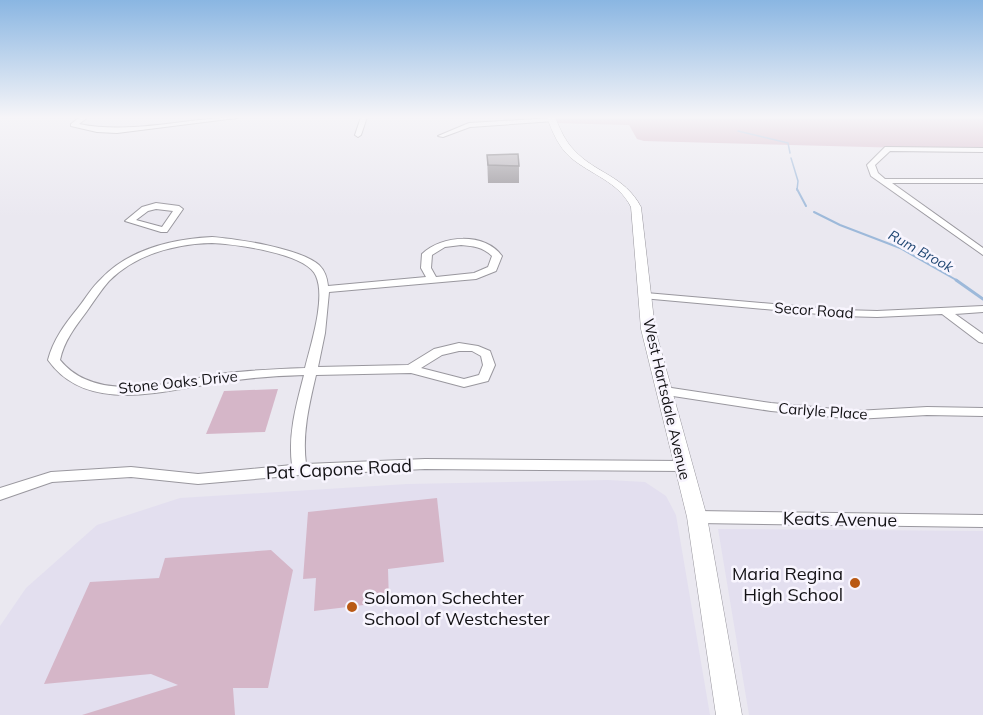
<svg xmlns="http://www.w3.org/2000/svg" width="983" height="715" font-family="Mulish,sans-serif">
<rect width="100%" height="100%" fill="#eae8f0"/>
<g fill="#e3dfef">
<path d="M608,480l37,2 21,14 10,19 34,200h-710v-89l26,-38 71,-63 83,-27 227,-14z"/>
<path d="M718,529l265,2v184h-234z"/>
</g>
<g fill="#d5b6c8">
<path d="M553,117h430v33l-339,-9 -7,-2 -8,-14 -74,-2z"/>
<path d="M278,389l-13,43 -59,2 18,-43z"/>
<path d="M437,498l7,64 -56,7 1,33 -75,9 2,-33 -13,1 5,-67z"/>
<path d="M271,550l22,20 -25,118h-35l2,27h-153l96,-30 -27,-11 -107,10 46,-102 69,-4 6,-20z"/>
</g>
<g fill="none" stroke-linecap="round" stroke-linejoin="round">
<g stroke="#9db9da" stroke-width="1.5">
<path d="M738,131l50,12 2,10"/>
<path d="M791,158l7,23 -1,9"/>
</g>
<g stroke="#9db9da" stroke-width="2">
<path d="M797,189l9,17"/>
<path d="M814,212l26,13 60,23 58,33"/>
</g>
<path stroke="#9db9da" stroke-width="3" d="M956,280l27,19"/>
<g stroke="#99979e" stroke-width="2">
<g id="minor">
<path d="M80,117h8l-9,7c54,11 110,-7 165,-7l-127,16 -20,-1 -26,-6v-2z"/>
<path d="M361,117h6l-6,18 -3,2 -3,-2z"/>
<path d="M552,118l3,2 -1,1 -84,6 -27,10 -5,-1 31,-13z"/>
<path d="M885,147l98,1v4l-93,-1 -15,14 3,8 7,6h98v4h-91l91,65v7l-112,-79 -4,-11z"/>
<path d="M156,203l23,3 4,3 -16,23h-6l-36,-11 17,-14zM156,209l17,2 -11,16 -26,-7 12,-9z"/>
<path d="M212,237c25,2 88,11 107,28 6,6 8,12 9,21l98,-9 -5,-9 1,-14c20,-19 62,-22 80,2l-6,15 -20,8 -147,13 -4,41 -7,34 90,-2 26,-16 25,-6 19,3 12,5 5,14 -7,16 -24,6 -53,-14 -95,2c-7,30 -14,59 -10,89l119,-5 257,2 5,1 2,4 -2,4 -5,1 -257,-2 -125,6 -102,9 -67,-7 -79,5 -52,18v-12l51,-16 80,-5 67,7 94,-9c-4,-31 4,-59 12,-90 -25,1 -50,2 -74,6 -58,7 -141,37 -182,-21 5,-20 17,-36 30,-52 8,-10 14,-21 23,-29 28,-30 72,-40 111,-42zM212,243c22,1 95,10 104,33 10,22 -5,68 -11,92 -26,1 -52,2 -78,5 -50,7 -129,34 -167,-13 4,-19 15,-33 27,-49 7,-10 14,-21 22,-30 27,-27 66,-37 103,-38zM461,245c12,1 22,2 31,11l-4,11 -14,6 -38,4 -5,-9 1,-13 13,-8zM459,351h13l9,5 2,9 -4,10 -15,4 -43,-11 21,-13z"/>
<path d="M646,293l195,17 36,1 106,-5v6l-28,2 28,20v9l-4,-1 -37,-28 -65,3 -36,-1 -199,-18 -1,-2 1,-2z"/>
<path d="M665,387l106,16 85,8 71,-4 56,1v8l-56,-1 -71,4 -85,-8 -111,-17 -1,-3 1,-3z"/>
<path d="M697,511l286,4v12l-286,-4 -6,-2 -2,-4 2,-4z"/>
</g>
</g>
<g stroke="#99979e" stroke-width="1">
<path id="major" d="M547,117h8c5,12 10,24 19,33 22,24 50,25 67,57l14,122 52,188 35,198h-26l-29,-198 -46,-188 -10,-122c-13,-26 -40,-32 -61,-50 -11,-10 -18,-25 -23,-40z"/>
</g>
<use href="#minor" fill="#fff" fill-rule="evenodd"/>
<use href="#major" fill="#fff" fill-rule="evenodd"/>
</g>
<path fill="#989499" d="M487,155l32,11v17h-31z"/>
<path fill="#b1acb2" stroke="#7c787d" stroke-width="1.5" d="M518,154l1,12 -31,-1 -1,-10z"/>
<linearGradient id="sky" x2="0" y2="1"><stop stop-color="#8ab6e2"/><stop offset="0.54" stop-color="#f6f5f8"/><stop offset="1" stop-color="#f6f5f8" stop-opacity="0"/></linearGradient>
<rect width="983" height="217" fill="url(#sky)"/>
<g fill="#b95914" stroke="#f8f5fe" stroke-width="2">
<circle cx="855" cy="583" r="6"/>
<circle cx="352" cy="607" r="6"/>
</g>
<g text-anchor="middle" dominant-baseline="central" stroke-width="5" stroke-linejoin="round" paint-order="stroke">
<g font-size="14" font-style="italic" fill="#214773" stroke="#f8f5fe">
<text transform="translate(921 251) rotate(29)">Rum Brook</text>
</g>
<g font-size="15" fill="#131215" stroke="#f8f5fe">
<text transform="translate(814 310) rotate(4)">Secor Road</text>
<text transform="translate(178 382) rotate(-6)">Stone Oaks Drive</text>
<text transform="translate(667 399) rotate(77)">West Hartsdale Avenue</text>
<text transform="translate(823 411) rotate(4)">Carlyle Place</text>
</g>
<g font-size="18" fill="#131215" stroke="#f8f5fe">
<text transform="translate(339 469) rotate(-3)">Pat Capone Road</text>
<text transform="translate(840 519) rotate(1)">Keats Avenue</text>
</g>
<g font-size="18" fill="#131215" stroke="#f8f5fe" text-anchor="end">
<text x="843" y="573">Maria Regina<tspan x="843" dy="21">High School</tspan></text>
<text x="364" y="597" text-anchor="start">Solomon Schechter<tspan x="364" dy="21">School of Westchester</tspan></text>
</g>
</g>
</svg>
